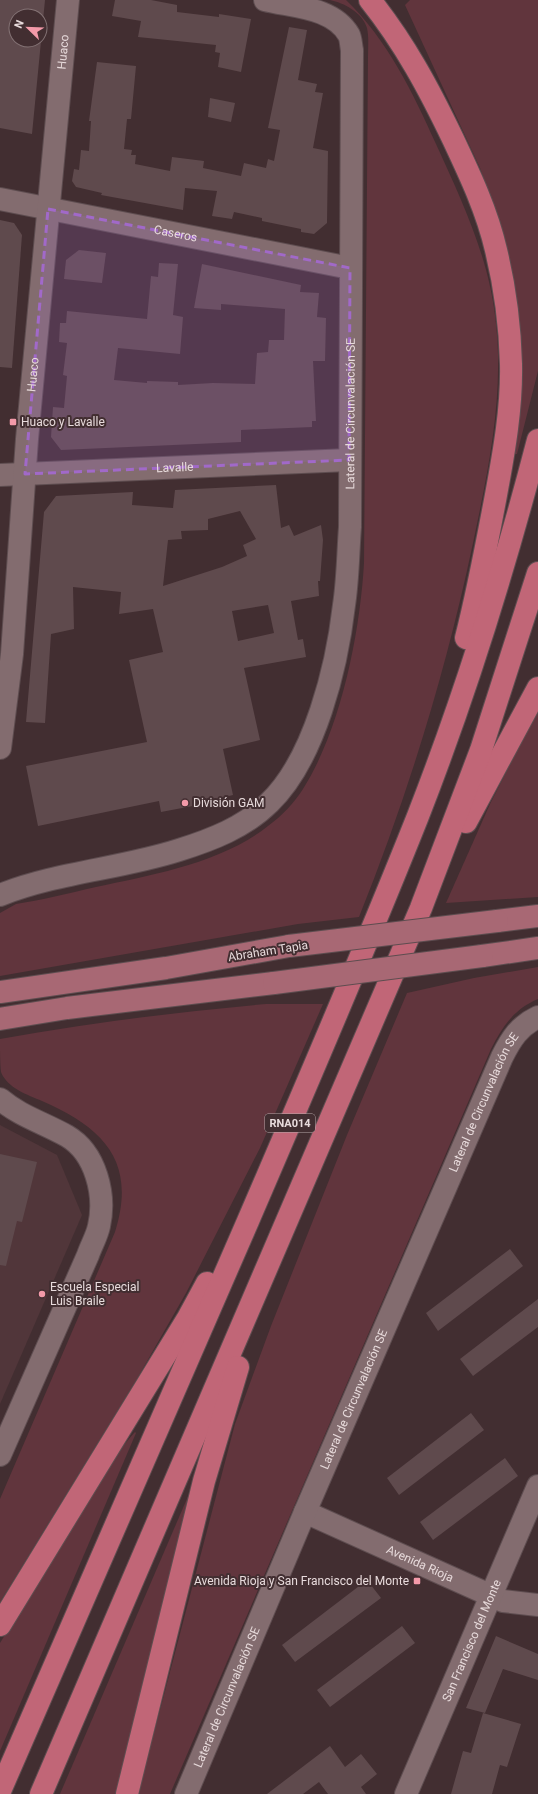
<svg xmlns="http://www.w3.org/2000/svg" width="538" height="1794" font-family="Roboto,sans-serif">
<rect width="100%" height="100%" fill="#422e31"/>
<path fill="#51363a" d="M0,1125l57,30 25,60 -82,189z"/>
<g fill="#61353d">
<path d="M330,0h16c41,39 67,93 90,144 27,59 54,116 60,180 8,73 -8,148 -23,219 -27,128 -65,252 -114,374l-61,7 -298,52v-63l16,-9c27,-4 53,-11 80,-17 56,-12 126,-24 172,-61 14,-10 26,-23 35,-37 38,-60 57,-156 61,-226l4,-506c0,-10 1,-20 -1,-29 -5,-16 -23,-25 -37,-28z"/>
<path d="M410,0h128v371l-21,83h-3l-16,-234 -18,-52 -75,-163z"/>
<path d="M538,710v187l-92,6 44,-99z"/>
<path d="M538,967v32c-24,10 -35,27 -47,50l-321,745h-32l97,-370 36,-98 76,-191 60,-142 67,-15z"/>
<path d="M266,1004h57l-63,144 -74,145 -48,84 -138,225v-103l115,-267c22,-70 -11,-104 -73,-131 -14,-6 -35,-13 -41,-29 -1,-8 -1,-24 -1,-33 88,-16 176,-27 266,-35z"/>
<path d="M135,1432l1,1 -136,318v-108l121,-195z"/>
<path d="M192,1487l-74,307h-58z"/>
</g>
<g fill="#5f4a4d" fill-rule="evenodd">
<path d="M0,0h45l-13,134 -32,-6zM16,16h24v24h-24z"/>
<path d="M115,0h36l26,5v7l42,5v-3l32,5 -10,53 -23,-5 2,-14 -5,-1 1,-7 -78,-8 3,-16 -29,-5z"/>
<path d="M289,27l18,3 -9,50 19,4 -2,8 8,1 -10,55 15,3 -1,72 -13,11 -13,-2v-3l-39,-8v-3l-28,-6 -2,7 -20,-3 5,-25 -32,-3 -2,22 -82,-15 1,-2 -26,-6 -4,-6 2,-12 5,1 2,-20 8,1 2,-30h-2l8,-59 39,4 -5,53h-4l-3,30 8,1 -1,5h5l-1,9 35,7 2,-14 32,4 -1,7 38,8 3,-13 22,5 2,-9 6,2 6,-31 -12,-2z"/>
<path d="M210,98l25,5 -4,19 -23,-5z"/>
<path d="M0,220l14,3 8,12 -10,133 -12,-1z"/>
<path d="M79,250l27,3 -4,30 -38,-4 2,-19z"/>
<path d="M159,263l19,1 -5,51 10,2 -3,37 -62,-6 -4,32 33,3v-2l31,1v3l35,-2 42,1 2,-31 11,-1 1,-12h15l1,-31 -64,-5v6l-27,-2 8,-44 99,21 -1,7 19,1 -2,24 9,1 -1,43h-12l3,60h-4v6l-71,3v12l-180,8 -10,-13 2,-30 11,1 3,-32 -4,-1 4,-32 -8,-1 1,-19h6l1,-12 80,8 4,-43 7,1z"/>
<path d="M276,485l5,43 8,-3 5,11 27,-11 2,15 -3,41h-2l1,15 -28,5 7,39 5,-1 3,18 -62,11 16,72 -37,9 10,46 -20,5 1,2 -53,10 -2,-11 -121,25 -12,-60 121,-24 -18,-82 34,-8 -10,-43 -34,5 2,-22 -48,-5 1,42 -23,5 -6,89 -19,-1 18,-210 12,-16 77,-4 -1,13 41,3 2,-18zM240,511l16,28 -13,6 4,11 -25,11 -59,19 5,-46 14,-1 -1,-8 27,-1v-11zM268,605l6,28 -36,8 -6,-30z"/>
<path d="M0,1154l37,8 -15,60 -5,-1 -11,45 -6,-1z"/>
<path d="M510,1249l13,17 -85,65 -12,-18z"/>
<path d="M538,1299v28l-65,49 -13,-17z"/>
<path d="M471,1413l13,17 -85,65 -12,-17z"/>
<path d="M505,1458l13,18 -85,64 -13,-18z"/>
<path d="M367,1580l14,18 -86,64 -13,-17z"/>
<path d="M402,1626l13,17 -85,64 -13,-17z"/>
<path d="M496,1636l42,18v26l-35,-11 -18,44 -19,-5z"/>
<path d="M483,1713l38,11 -14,43 -7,-2 -8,29h-41l12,-43 8,2z"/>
<path d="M330,1746l15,21 16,-13 16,20 -16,13 5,7h-38l-9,-12 -16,12h-36z"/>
</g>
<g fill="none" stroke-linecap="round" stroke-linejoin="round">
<g stroke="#5e4d50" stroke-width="24">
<g id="minor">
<path id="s1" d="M0,199l350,69"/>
<path id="s2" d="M0,475l349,-15"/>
<path id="s3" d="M0,748l12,-94 15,-215 41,-439"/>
<path id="s4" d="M0,895c58,-23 120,-26 179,-45 32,-10 66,-23 90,-47 46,-44 68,-137 75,-198 4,-26 4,-52 6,-78l2,-477c-1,-4 -1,-11 -3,-15 -16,-28 -56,-28 -84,-35"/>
<path d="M0,1099c20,17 44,24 67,37 29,17 39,59 32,90 -2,10 -8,20 -11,29l-88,200"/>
<path id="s5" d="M305,1512l198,89 35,4"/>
<path id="s6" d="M186,1794l119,-282 197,-455c9,-18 17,-31 36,-40"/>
<path id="s7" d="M406,1794l132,-308"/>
</g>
</g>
<g stroke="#5e4d50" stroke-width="24">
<g id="major">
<path d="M497,921l41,-5"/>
<path d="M482,956l56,-8"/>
<path d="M0,992l166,-24 123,-22"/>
<path d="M0,1019l67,-11 207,-25"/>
</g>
</g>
<g stroke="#5e4d50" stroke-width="24">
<g id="highway">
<path d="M370,0c35,44 59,89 83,139 17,36 34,72 43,111 9,37 14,76 15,114 1,43 -7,88 -15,131 -9,48 -18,96 -30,143"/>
<path d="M466,822l72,-134"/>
<path d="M0,1625l188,-307 19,-35"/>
<path d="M0,1791c83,-190 165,-380 248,-570 58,-135 116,-269 170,-405 48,-123 87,-249 120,-376"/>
<path d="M41,1794l380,-886 60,-158 57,-177"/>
<path d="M127,1794l77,-313 34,-114"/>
</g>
</g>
<use href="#minor" stroke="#836c6f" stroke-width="22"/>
<use href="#major" stroke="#a86874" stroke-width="22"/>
<use href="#highway" stroke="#c16677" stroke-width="22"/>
<g stroke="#5e4d50" stroke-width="24" stroke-linecap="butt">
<g id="major-bridge">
<path d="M289,946l208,-25"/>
<path d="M274,983l208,-27"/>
</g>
</g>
<use href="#major-bridge" stroke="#a86874" stroke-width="22"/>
</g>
<path fill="#a169c9" fill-opacity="0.2" stroke="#a169c9" stroke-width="3" stroke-dasharray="8 5" stroke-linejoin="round" d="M48,209l302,59 -1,192 -324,14z"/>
<g fill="#f39aa9" stroke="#422e31" stroke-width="1.5">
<rect x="9" y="418" width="8" height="8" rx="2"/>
<circle cx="185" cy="803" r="4"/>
<circle cx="42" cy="1294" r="4"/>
<rect x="413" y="1577" width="8" height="8" rx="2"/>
</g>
<g text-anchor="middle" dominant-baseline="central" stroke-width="4" stroke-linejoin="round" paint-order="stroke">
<rect fill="#422e31" stroke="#b6a7a9" stroke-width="1" x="265" y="1114" width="50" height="18" rx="3"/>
<g font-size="11" font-weight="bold" fill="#e8dbdc">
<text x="290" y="1123">RNA014</text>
</g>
<g font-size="12" fill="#e8dbdc" stroke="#422e31">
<text stroke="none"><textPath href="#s3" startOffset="699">Huaco</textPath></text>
<text stroke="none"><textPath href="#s1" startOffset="179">Caseros</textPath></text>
<text stroke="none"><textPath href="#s3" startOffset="375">Huaco</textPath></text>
<text stroke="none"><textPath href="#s4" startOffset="694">Lateral de Circunvalación SE</textPath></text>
<text stroke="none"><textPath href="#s2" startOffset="175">Lavalle</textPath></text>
<text transform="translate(268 951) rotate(-9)">Abraham Tapia</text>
<text stroke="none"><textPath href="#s6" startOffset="753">Lateral de Circunvalación SE</textPath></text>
<text stroke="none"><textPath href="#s6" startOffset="429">Lateral de Circunvalación SE</textPath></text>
<text stroke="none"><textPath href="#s5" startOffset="126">Avenida Rioja</textPath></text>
<text stroke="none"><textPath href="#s7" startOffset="167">San Francisco del Monte</textPath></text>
<text stroke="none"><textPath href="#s6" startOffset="105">Lateral de Circunvalación SE</textPath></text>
</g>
<g font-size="12" fill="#e8dbdc" stroke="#422e31" text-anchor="start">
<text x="21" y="422">Huaco y Lavalle</text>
<text x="193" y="803">División GAM</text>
<text x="50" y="1287">Escuela Especial<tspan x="50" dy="14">Luis Braile</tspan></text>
<text x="409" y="1581" text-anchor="end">Avenida Rioja y San Francisco del Monte</text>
</g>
</g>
<g transform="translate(28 28) rotate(293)"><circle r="19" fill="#422e31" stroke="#847375"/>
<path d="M0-3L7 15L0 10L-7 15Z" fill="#f39aa9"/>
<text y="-6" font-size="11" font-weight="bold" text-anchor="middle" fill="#e8dbdc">N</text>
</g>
</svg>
